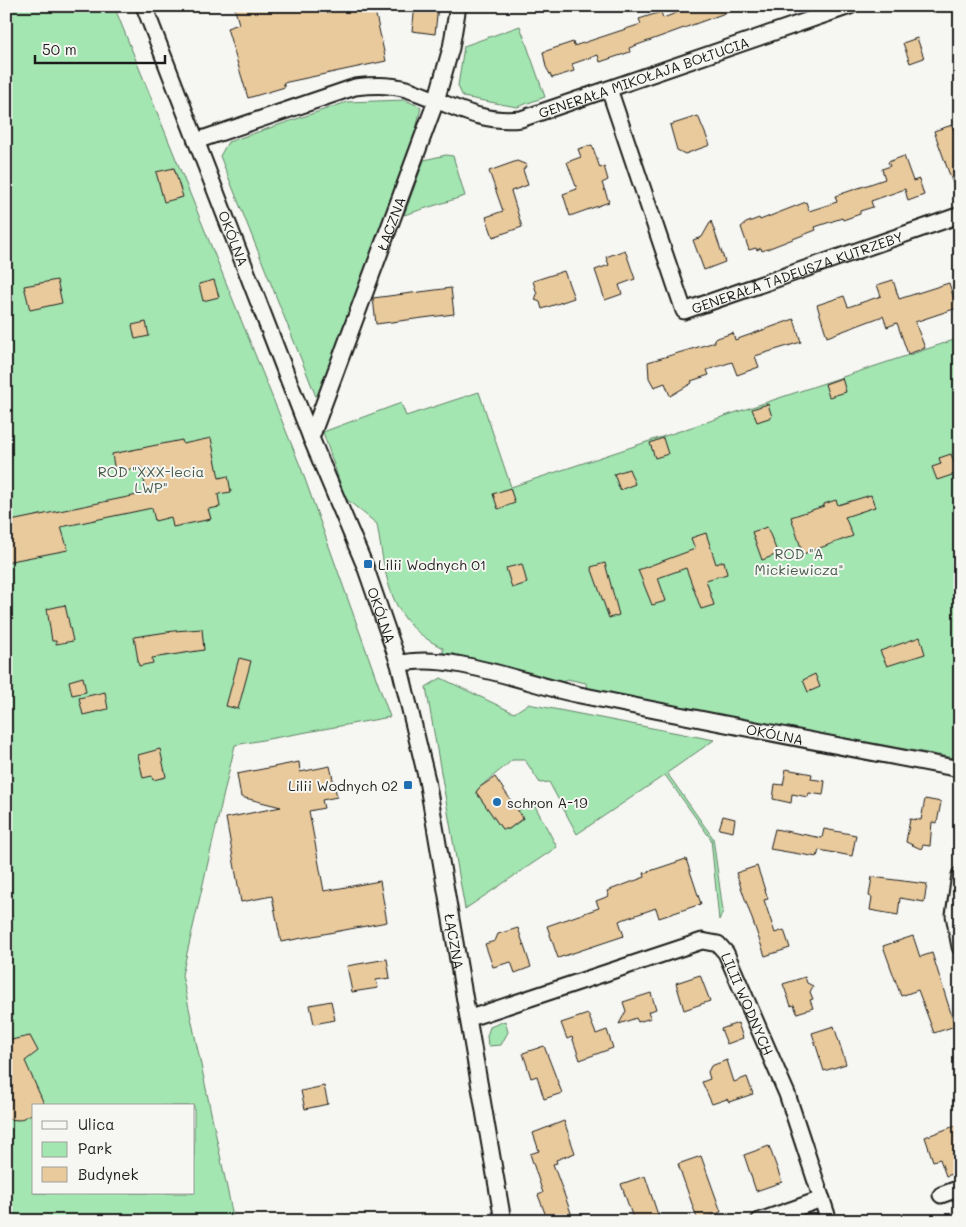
<svg xmlns="http://www.w3.org/2000/svg" width="966" height="1227" font-family="Mali,sans-serif">
<rect width="100%" height="100%" fill="#f6f6f2"/>
<filter id="ink" filterUnits="userSpaceOnUse"><feTurbulence type="fractalNoise" baseFrequency=".02" numOctaves="2"/><feDisplacementMap in="SourceGraphic" scale="10" xChannelSelector="R" yChannelSelector="G"/><feConvolveMatrix kernelMatrix="1 2 1 2 8 2 1 2 1" color-interpolation-filters="sRGB"/></filter>
<g filter="url(#ink)">
<g fill="#a3e6b1" stroke="#608166" fill-rule="evenodd">
<path d="M6,6h108l187,462 89,249 -155,28 -53,230 52,246h-228zM34,1106h160v87h-160z"/>
<path d="M520,26l25,71 -28,10 -54,-10 -5,-11 6,-40z"/>
<path d="M405,100l16,7 -10,46 -94,246 -97,-243 8,-14 119,-40z"/>
<path d="M446,155l7,1 12,40 -61,19 20,-55z"/>
<path d="M960,338v421l-373,-68 -1,-8 -19,-4 -4,3 -9,2 -111,-31v-5c-55,-26 -57,-71 -66,-124l-32,-26 -22,-66 78,-29 5,13 73,-24 32,95z"/>
<path d="M441,678l73,35 14,-9 186,36 -47,33 46,65 10,73 -4,9 -8,-81 -46,-64 -88,59 -28,-52 -9,1 -15,-23h-13c-9,9 -31,24 -36,32l26,37h7l14,-10 -5,-8 9,-7 8,2 22,41 -92,62 -39,-222z"/>
<path d="M505,1021l3,11 -7,13 -13,1 -1,-10 3,-9z"/>
</g>
<g fill="#e9ca9c" stroke="#1c1c1c">
<path d="M234,6h140l12,55 -103,22 2,4 -37,11 -21,-70 12,-4z"/>
<path d="M415,6h23l-3,28 -23,-3z"/>
<path d="M695,6h43l1,2 -110,40 1,4 -30,10 -2,-7 -26,9 2,7 -22,7 -6,-11 -3,-15 30,-10 1,4 67,-22 -2,-5 22,-7 2,6z"/>
<path d="M917,38l7,20 -14,5 -7,-20z"/>
<path d="M698,116l12,29 -25,9 -8,-4 -7,-25z"/>
<path d="M952,125l8,21v51l-2,1 -24,-67z"/>
<path d="M592,145l8,23 4,-2 4,14 -6,3 7,19 -39,14 -7,-22 14,-5 -10,-27 14,-5 -3,-8z"/>
<path d="M904,156l9,25 6,-2 5,16 -16,6 -3,-12 -34,12 2,6 -13,4v3l-17,6 -1,-2 -27,9 1,3 -54,21 -1,-3 -4,2 -1,-2 -7,2 -8,-23 5,-4 13,-5 1,2 46,-18 3,9 28,-9 -2,-6 50,-17 -3,-10 8,-3 -2,-4z"/>
<path d="M517,161l10,4 -4,5 5,15 -17,6 11,36 -29,10 -7,-20 17,-6 -14,-40z"/>
<path d="M174,168l9,29 -19,5 -8,-30z"/>
<path d="M711,221l14,41 -21,8 -11,-30 9,-3z"/>
<path d="M625,250l10,29 -16,6 3,9 -17,6 -10,-30 14,-5 -3,-8z"/>
<path d="M564,271l10,27 -32,11 -2,-7 -5,-2 2,-6 -4,-13z"/>
<path d="M57,280l5,23 -32,7 -6,-24z"/>
<path d="M214,280l5,17 -16,4 -4,-17z"/>
<path d="M893,280l6,19 50,-16 8,25 -42,14 10,26 -17,6 -11,-31 -10,4 -4,-11 -56,21 -10,-32 27,-9 4,11 33,-11 -4,-11z"/>
<path d="M451,288l3,26 -78,10 -3,-26z"/>
<path d="M794,319l7,23 -46,14 4,11 -22,8 -5,-13 -25,8 2,5 -18,6 1,2 -22,13 -5,-13 -11,4 -5,-9 -1,-16 67,-20 -1,-3 19,-6 2,7z"/>
<path d="M146,322l3,14 -14,3 -3,-14z"/>
<path d="M842,378l4,14 -17,5 -4,-13z"/>
<path d="M768,404l4,13 -15,5 -5,-13z"/>
<path d="M211,438l8,40 9,-2 3,16 -13,2 2,13 -12,2 3,10 -38,8 -2,-10 -16,4 -3,-13 -62,13 -29,6 7,23 -62,12v-40l141,-29 -6,-26 -26,5 -3,-18 70,-14 1,4z"/>
<path d="M663,438l5,16 -13,4 -5,-15z"/>
<path d="M951,454l7,19 -21,7 -5,-13 9,-3 -2,-6z"/>
<path d="M629,469l6,15 -15,6 -6,-16z"/>
<path d="M510,488l5,15 -17,6 -5,-15z"/>
<path d="M871,495l4,12 -30,10 8,19 -50,18 -12,-37 33,-11v-2l12,-4 2,5z"/>
<path d="M767,527l11,27 -16,6 -10,-28z"/>
<path d="M706,533l10,31 8,-3 3,13 -21,6 8,25 -13,4 -15,-41 -28,10 8,23 -14,4 -14,-35 57,-21 -4,-11z"/>
<path d="M605,563l14,52 -10,3 -18,-51z"/>
<path d="M522,564l5,19 -15,5 -6,-20z"/>
<path d="M65,605l8,36 -17,3v-3h-4l-5,-32z"/>
<path d="M202,629l2,21 -52,8 1,5 -14,3 -5,-29 40,-6z"/>
<path d="M920,637l5,17 -38,12 -7,-15z"/>
<path d="M239,658l12,3 -13,48 -12,-3z"/>
<path d="M815,674l5,13 -12,5 -5,-12z"/>
<path d="M83,677l3,15 -14,3 -3,-14z"/>
<path d="M105,692l3,17 -25,6 -4,-17z"/>
<path d="M160,749l6,28 -13,3 -1,-4 -9,2 -5,-23z"/>
<path d="M299,762l1,10 30,-6 7,31 -15,3 2,8 -15,3 15,80 56,-10 7,41 -106,20 -9,-46 -31,6 -15,-84 55,-11 -40,-10 -4,-23z"/>
<path d="M786,769l26,5 -1,5 14,2 -2,14 -14,-2 -1,4 -16,-3 -1,9 -18,-4 2,-15 8,1z"/>
<path d="M495,777l28,41 -14,11h-7l-26,-37 4,-5z"/>
<path d="M925,799l16,3 -4,21 -5,-1 -2,24 -7,-1 -2,4 -15,-7 4,-23 11,1z"/>
<path d="M723,816l12,3 -2,13 -14,-3z"/>
<path d="M775,829l47,9 2,-9 32,6 -4,21 -33,-6 -2,7 -47,-8z"/>
<path d="M686,859l15,45 -42,14 -3,-10 -37,13 5,15 -66,22 -11,-32 52,-18 -3,-7 13,-5 -2,-5 38,-14 -1,-4z"/>
<path d="M757,866l11,33 -4,1 11,33 9,-3 6,18 -25,8 -29,-83z"/>
<path d="M872,877l55,7 -3,18 -24,-4 -2,17 -28,-5 2,-13 -3,-1z"/>
<path d="M518,928l13,39 -16,6 -4,-11 -18,5 -8,-23 10,-3 3,-7z"/>
<path d="M913,936l7,21 12,-4 23,73 -21,7 -16,-43 -17,6 -18,-50z"/>
<path d="M387,959l3,19 -14,2 2,8 -26,4 -5,-26z"/>
<path d="M700,975l10,26 -26,9 -8,-27z"/>
<path d="M805,977l2,6 6,3 -3,6 3,7 -3,1 3,8 -16,5 -3,-8 -3,1 -8,-22z"/>
<path d="M651,993l5,16 -8,3 3,6 -13,4 -2,-4 -17,6 7,-13 -3,-9z"/>
<path d="M331,1001l4,19 -21,4 -4,-19z"/>
<path d="M588,1014l8,20 11,-4 6,18 -33,12 -8,-23 -5,2 -6,-16z"/>
<path d="M738,1023l5,15 -16,6 -6,-15z"/>
<path d="M834,1026l12,38 -22,7 -12,-38z"/>
<path d="M30,1036l8,15 -13,10 20,45h-11v7l-15,7 -13,-1v-78z"/>
<path d="M544,1046l18,47 -18,6 -7,-23 -6,2 -8,-25z"/>
<path d="M727,1060l7,22 13,-5 6,17 -24,8 -2,-3 -15,5 -10,-22 8,-3 -2,-7 3,-6z"/>
<path d="M324,1086l4,18 -23,5 -4,-18z"/>
<path d="M564,1121l11,32 -19,7 1,3 -4,1 21,57h-26l-10,-26 5,-2 -13,-39 9,-3 -6,-18z"/>
<path d="M960,1124v48l-14,4 -6,-17 -7,2 -8,-24z"/>
<path d="M769,1146l13,36 -26,9 -12,-36z"/>
<path d="M701,1156l20,56 -23,9 -20,-57z"/>
<path d="M645,1176l15,45h-26l-13,-37z"/>
</g>
<g fill="none" stroke-linecap="round" stroke-linejoin="round">
<g stroke="#1c1c1c" stroke-width="19">
<g id="minor">
<path id="s1" d="M144,6l167,432 54,128 34,98 28,116 76,441"/>
<path id="s2" d="M609,89l75,222 276,-96"/>
<path id="s3" d="M196,141l159,-54c20,-2 41,-3 60,5 37,13 66,32 106,27l329,-113"/>
<path id="s4" d="M311,438l125,-337 15,-53 7,-42"/>
<path id="s5" d="M399,664c50,-13 130,21 181,31 127,26 253,50 380,74"/>
<path d="M960,875l-6,40 6,32"/>
<path id="s6" d="M470,1018l232,-77 16,3 8,9 61,141 42,127"/>
<path d="M941,1195l19,-7"/>
<path d="M759,1221l63,-22"/>
</g>
</g>
<use href="#minor" stroke="#f6f6f2" stroke-width="15"/>
</g>
</g>
<g fill="#1f6fb2" stroke="#f6f6f2" stroke-width="2">
<rect x="363" y="559" width="10" height="10" rx="2.5"/>
<rect x="403" y="780" width="10" height="10" rx="2.5"/>
<circle cx="497" cy="802" r="5"/>
</g>
<g text-anchor="middle" dominant-baseline="central" stroke-width="4" stroke-linejoin="round" paint-order="stroke">
<g font-size="14" fill="#1c1c1c" stroke="#f6f6f2">
<text stroke="none"><textPath href="#s3" startOffset="469">GENERAŁA MIKOŁAJA BOŁTUCIA</textPath></text>
<text stroke="none"><textPath href="#s4" startOffset="229">ŁĄCZNA</textPath></text>
<text stroke="none"><textPath href="#s1" startOffset="249">OKÓLNA</textPath></text>
<text stroke="none"><textPath href="#s2" startOffset="354">GENERAŁA TADEUSZA KUTRZEBY</textPath></text>
<text stroke="none"><textPath href="#s1" startOffset="654">OKÓLNA</textPath></text>
<text stroke="none"><textPath href="#s5" startOffset="384">OKÓLNA</textPath></text>
<text stroke="none"><textPath href="#s1" startOffset="989">ŁĄCZNA</textPath></text>
<text stroke="none"><textPath href="#s6" startOffset="328">LILII WODNYCH</textPath></text>
</g>
<g font-size="14" fill="#445949" stroke="#f6f6f2">
<text x="151" y="471">ROD "XXX-lecia<tspan x="151" dy="16">LWP"</tspan></text>
<text x="799" y="553">ROD "A<tspan x="799" dy="16">Mickiewicza"</tspan></text>
</g>
<g font-size="14" fill="#1c1c1c" stroke="#f6f6f2" text-anchor="start">
<text x="378" y="564">Lilii Wodnych 01</text>
<text x="398" y="785" text-anchor="end">Lilii Wodnych 02</text>
<text x="507" y="802">schron A-19</text>
</g>
</g>
<rect width="966" height="1227" fill="none" stroke="#f6f6f2" stroke-width="25"/>
<rect x="12" y="12" width="941" height="1202" fill="none" stroke="#1c1c1c" stroke-width="2" filter="url(#ink)"/>
<rect x="32" y="1104" width="162" height="90" fill="#f6f6f2" stroke="#9f9f9c"/>
<rect x="42" y="1121" width="25" height="8" fill="#f6f6f2" stroke="#9f9f9c"/>
<text x="78" y="1130" font-size="15" fill="#1c1c1c">Ulica</text>
<rect x="42" y="1142" width="25" height="15" fill="#a3e6b1" stroke="#9f9f9c"/>
<text x="78" y="1154" font-size="15" fill="#1c1c1c">Park</text>
<rect x="42" y="1167" width="25" height="15" fill="#e9ca9c" stroke="#9f9f9c"/>
<text x="78" y="1180" font-size="15" fill="#1c1c1c">Budynek</text>
<path d="M35 55v8h130v-8" fill="none" stroke="#1c1c1c" stroke-width="2.5"/>
<text x="42" y="55" font-size="15" fill="#1c1c1c" stroke="#f6f6f2" stroke-width="4" paint-order="stroke">50 m</text>
</svg>
